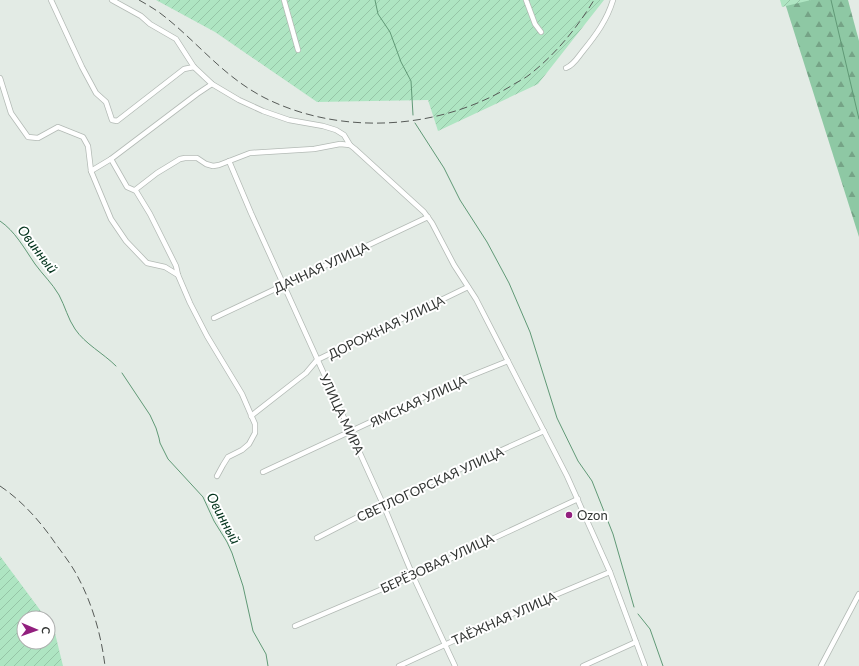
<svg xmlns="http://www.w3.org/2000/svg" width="859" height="666" font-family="Lato,sans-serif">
<defs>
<pattern id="forest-firs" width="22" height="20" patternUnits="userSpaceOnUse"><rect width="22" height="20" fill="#8ec8a4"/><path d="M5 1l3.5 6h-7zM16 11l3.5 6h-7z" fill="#75a386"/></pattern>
<pattern id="garden-furrows" width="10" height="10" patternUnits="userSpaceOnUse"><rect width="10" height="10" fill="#aee5c2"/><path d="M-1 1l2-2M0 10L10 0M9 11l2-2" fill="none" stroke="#96c5a7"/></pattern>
</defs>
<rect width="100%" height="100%" fill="#e3ebe5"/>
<path fill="url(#forest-firs)" d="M784,0h64l11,41v196z"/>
<g fill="url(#garden-furrows)">
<path d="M156,0h448l-66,84 -100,47 -10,-31 -111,2 -102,-70z"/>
<path d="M780,0h31l-29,7z"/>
<path d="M0,556l46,62h-22v24h24v-21l6,8 9,37h-63z"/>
</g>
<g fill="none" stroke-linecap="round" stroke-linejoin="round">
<g stroke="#609976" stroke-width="1">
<path d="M375,0l3,14 12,18 11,30 10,19 2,34"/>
<path d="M831,0l28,119"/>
<path d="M415,123l29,45 16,32 27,42 22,41 21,49 27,86 21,43 14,20 21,53 21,73"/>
<path d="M0,221c15,10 24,27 35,43 8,11 17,19 24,31 6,11 9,24 16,34 10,15 28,24 41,37"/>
<path d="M122,373l28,42 6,13 3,10 1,5 8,16 35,38 11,24 13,21 5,11 11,33 10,45 13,23 2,12"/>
<path d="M638,614l12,15 13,37"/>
</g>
<g stroke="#b3bab5" stroke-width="6">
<g id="street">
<path d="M51,0l31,67 14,26 10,9 6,18 5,1 67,-52 10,-2"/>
<path d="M112,0l29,16 9,8 26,15 18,28 18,17 27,16 24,11 26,9 34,6 13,4 8,5 6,10"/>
<path d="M284,0l14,50"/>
<path d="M526,0l9,24 6,8"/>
<path d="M566,68c8,-3 12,-11 17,-17 13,-16 24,-31 30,-51"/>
<path d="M0,78l11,35 17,24 10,1 20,-11 25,10 5,9 3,25 20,48 15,22 21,22 18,4 13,8"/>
<path d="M111,159l16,28 9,4 14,23 26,52 2,9 12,28 17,33 35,58 13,30v9l-6,11 -7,6 -14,7 -5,8 -6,11"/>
<path d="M229,161l22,52 132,291 30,72 42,90"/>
<path d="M91,171l20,-12 86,-65 15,-10"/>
<path d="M135,190l22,-17 23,-14 5,-1h12l9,6 7,2 6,-1 31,-12 64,-4 26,-5 10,1 5,4 69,63 8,11 22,42 22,34 91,177 43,96 35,94"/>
<path d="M214,318l214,-101"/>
<path d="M251,416l55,-43 11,-13 151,-73"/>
<path d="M263,472l200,-93 45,-18"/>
<path d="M317,538l66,-34 161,-73"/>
<path d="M295,626l118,-50 165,-77"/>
<path d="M399,666l130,-60 81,-34"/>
<path d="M583,666l53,-24"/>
<path d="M821,666l38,-72"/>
</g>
</g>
<use href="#street" stroke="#fff" stroke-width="4.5"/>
<g stroke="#565a57" stroke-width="1" stroke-dasharray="8 4" stroke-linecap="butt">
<path d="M139,0c7,4 14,8 21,13 37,28 62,63 105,85 76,38 174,32 246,-12 6,-4 13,-7 18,-11 26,-20 48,-47 65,-75"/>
<path d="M0,486c21,14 39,34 53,54 7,10 15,20 21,30 17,29 27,63 31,96"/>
</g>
</g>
<circle fill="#921f7e" stroke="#fff" stroke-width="1.5" cx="569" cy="515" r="4"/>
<g text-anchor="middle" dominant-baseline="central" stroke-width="4" stroke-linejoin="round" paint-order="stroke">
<g font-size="13" fill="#333634" stroke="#fff">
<text transform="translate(321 267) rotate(-25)">ДАЧНАЯ УЛИЦА</text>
<text transform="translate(386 327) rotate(-26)">ДОРОЖНАЯ УЛИЦА</text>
<text transform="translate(418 401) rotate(-25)">ЯМСКАЯ УЛИЦА</text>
<text transform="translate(342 414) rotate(65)">УЛИЦА МИРА</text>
<text transform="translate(430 484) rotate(-25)">СВЕТЛОГОРСКАЯ УЛИЦА</text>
<text transform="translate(437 563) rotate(-25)">БЕРЁЗОВАЯ УЛИЦА</text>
<text transform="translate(504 618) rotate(-24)">ТАЁЖНАЯ УЛИЦА</text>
</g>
<g font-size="13" fill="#333634" stroke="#fff" text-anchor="start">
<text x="577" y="515">Ozon</text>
</g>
<g font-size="14" font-style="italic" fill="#04341d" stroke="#fff">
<text transform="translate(38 249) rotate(53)">Овинный</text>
<text transform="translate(224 518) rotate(62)">Овинный</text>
</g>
</g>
<g transform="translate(36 630) rotate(92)"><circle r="19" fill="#ffffff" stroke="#adafae"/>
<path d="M0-3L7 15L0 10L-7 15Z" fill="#921f7e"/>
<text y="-6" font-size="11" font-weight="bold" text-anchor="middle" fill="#333634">С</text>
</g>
</svg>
